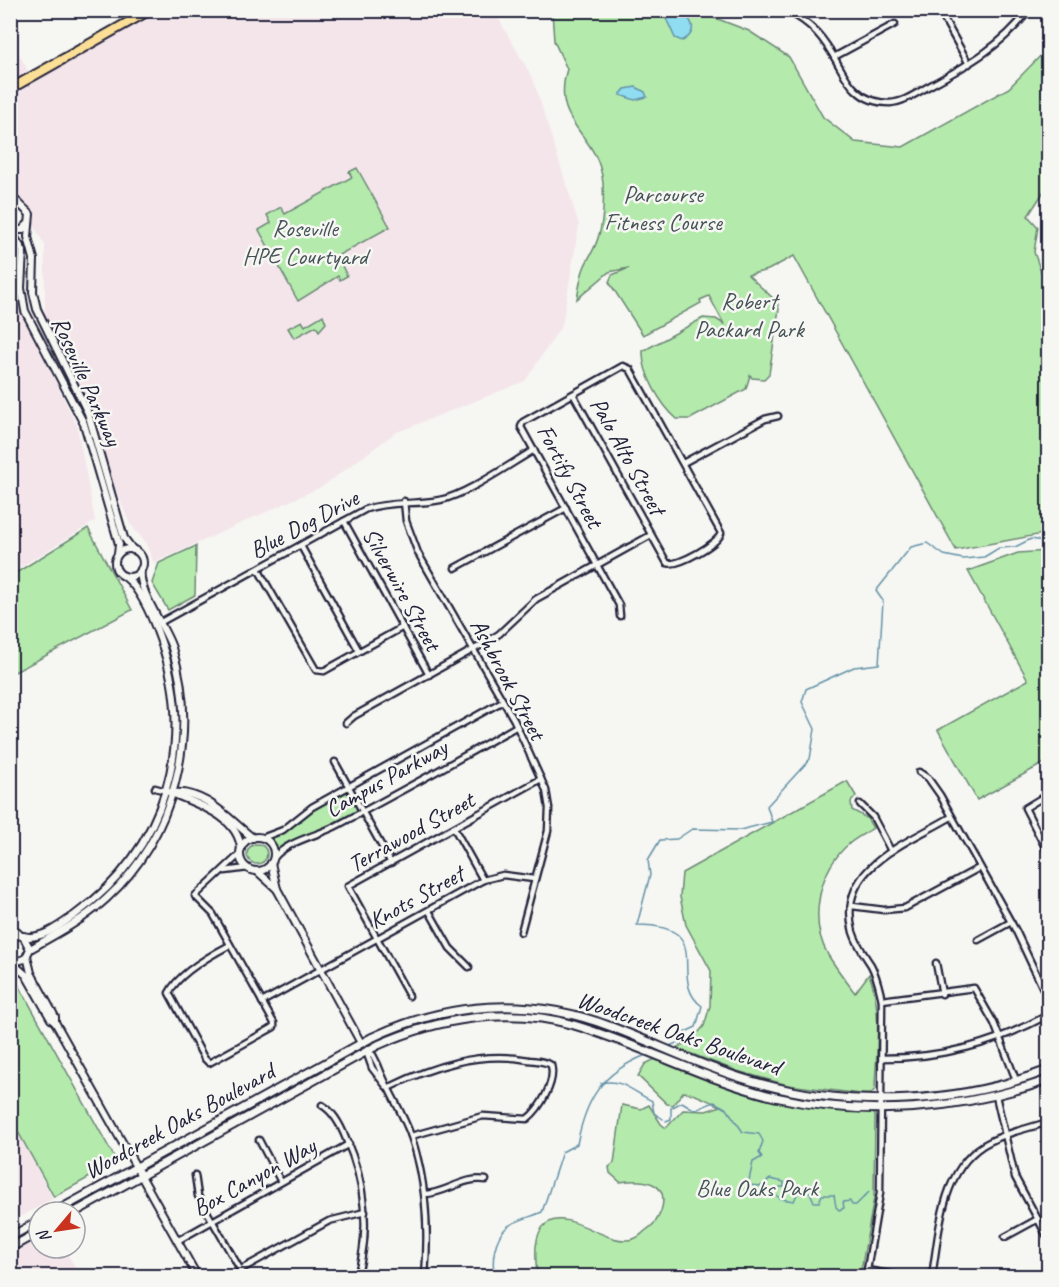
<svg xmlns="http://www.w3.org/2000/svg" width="1059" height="1287" font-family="Caveat,sans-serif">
<rect width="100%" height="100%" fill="#f6f6f2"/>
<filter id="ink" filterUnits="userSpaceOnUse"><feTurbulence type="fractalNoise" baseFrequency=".0167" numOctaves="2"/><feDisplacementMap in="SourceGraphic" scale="12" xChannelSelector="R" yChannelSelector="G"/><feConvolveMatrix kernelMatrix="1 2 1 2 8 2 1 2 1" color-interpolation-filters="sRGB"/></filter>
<g filter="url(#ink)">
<g fill="#f4e5eb">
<path d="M159,11h335l39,68 46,146 -17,100 -37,56 -130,52 -72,53 -169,77 -9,-21 -15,-18 -85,-203v-76l-34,-57 -1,-96z"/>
<path d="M10,36l20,39 -20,11z"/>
<path d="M10,227l9,18 8,78 50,103 18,95 -84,52z"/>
<path d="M11,1119l42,80 -42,23h-1z"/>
<path d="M39,1238v10h25l16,28h-69v-22z"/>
</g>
<g fill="#b4eaac" stroke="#6b8674" stroke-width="1.5">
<path d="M552,11h145l52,20 40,26 34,60 32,25 48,5 106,-59 39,-40v137l-20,31 10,11 -4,25 14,40v241l-92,17 -162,-294 -26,14 -20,5 29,27 2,7 -10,65 -5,5 -12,-1 -2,-3 -4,14 -56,30h-13c-17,-15 -35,-46 -34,-68l60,-33 13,1 8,5 -15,-28 -9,4 1,3 -58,32 -34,-53 3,-7 17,-7 -20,4 -32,27c2,-10 3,-21 7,-31 4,-10 11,-19 14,-30 6,-17 6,-37 5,-55 -5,-53 -53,-56 -36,-114l-13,-28z"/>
<path d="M357,168l33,59 -53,29 10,20 -7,4 -2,-4 -40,25 -39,-71 12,-7 -4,-8 14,-8 4,7 67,-37 -3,-5z"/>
<path d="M323,315l3,8 -7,8 -3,-5 -22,12 -6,-10 14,-7 3,5z"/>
<path d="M88,528l44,82 -117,62 -5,-11 1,-85z"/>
<path d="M196,546l-1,49 -27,15 -16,-27 7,-20z"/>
<path d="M1048,551v210l-71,39 -39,-70 90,-50 -60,-109 50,-18z"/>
<path d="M847,781l9,15 -5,6 1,8 15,8 6,10c-7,5 -16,9 -23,15 -31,26 -42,76 -22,112 8,13 18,26 27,38l14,-19c14,35 7,78 6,115l-4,5h-10l-73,-9 -51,-14 -61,-23 17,-9 11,-13 6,-20 1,-35 -25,-46 -6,-28 2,-24z"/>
<path d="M344,792l5,1 8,15 -1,4 -80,38 -7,-11 14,-6 26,-21z"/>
<circle cx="257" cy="854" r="10"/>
<path d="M10,980l7,2 100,180 -63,35 -43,-78z"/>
<path d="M655,1059c77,30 133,48 216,53l4,3 -1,83 -14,78h-323c-1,-14 -5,-42 9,-52 23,-17 61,23 87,15 4,-1 9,-5 12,-8 9,-6 12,-10 16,-20 10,-31 -20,-32 -41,-29l-10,-9 -1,-6 5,-4 8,-58 19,4 8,-4 12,19 5,4 17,-18 23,1 15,-5c-12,-4 -27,-14 -38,-14l-10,13 -6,-1 -29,-28 7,-12z"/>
</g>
<g fill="#90dcf1" stroke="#6492a8" stroke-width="1.5">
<path d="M669,10c18,0 35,20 13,31l-7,-3 -10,-22z"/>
<path d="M636,87l9,5 2,5 -12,3 -15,-5 5,-6z"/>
</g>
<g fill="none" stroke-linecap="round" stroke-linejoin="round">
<g stroke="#6492a8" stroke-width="1.5">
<path d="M1048,232v8"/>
<path d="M667,1047l12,-5 4,-9 13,-6 6,-21c-37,-27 17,-81 -65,-81l13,-50 -2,-15 12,-20 17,-1 15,-10 48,1 32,-8 -5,-16 43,-47 5,-30 -13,-27 4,-13 48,-22 25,-3 4,-63 -7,-10 35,-44 16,-4 17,12 19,4 21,-2 15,-9 16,-1 16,-8 17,3"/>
<path d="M601,1083c21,-5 32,9 51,18l2,12 9,6"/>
<path d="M666,1121l5,-2v-11l11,-6 13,8 19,-8 13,7 16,23 16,2 4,7 -4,12 3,4 -9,5 -5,23 13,1 9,-7 14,3v5h-4l-7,6 8,6 13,2 5,-11 11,2 4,10h5l3,-7h12l2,12 3,3 5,-2 -1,-6 7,-1 2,4h4l13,-13"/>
<path d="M495,1276c-4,-14 -1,-38 12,-49 9,-7 24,-10 35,-15l20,-60 15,-8c9,-45 24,-71 69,-89"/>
</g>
<g stroke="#22223b" stroke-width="9">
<g id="minor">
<path d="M785,10c27,13 39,28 53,54 5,9 10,19 18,26 9,9 21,13 34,13 15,-1 28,-11 41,-18 37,-20 72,-40 98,-75"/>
<path d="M939,10l30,54"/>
<path d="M834,57l61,-33"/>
<path d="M573,394l94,169c11,4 52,-20 54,-30l-91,-164 -7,-3 -100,56 -2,5 98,178 1,11"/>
<path d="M683,463l82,-44 13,-3"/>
<path d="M404,501l2,20 12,32 96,167 32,70 3,18 -1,23 -27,101"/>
<path d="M344,521l85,154"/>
<path d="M301,546l58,105"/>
<path d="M455,568l111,-60"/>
<path d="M258,569l58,101 8,1 79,-44"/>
<path d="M161,622l205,-113c25,-8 49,-4 74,-9 26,-5 70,-36 94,-50"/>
<path d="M346,723l8,-7 124,-69 21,-13 37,-35 115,-64"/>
<path d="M335,762l56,101"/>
<path d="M919,772l9,6 12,17 76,136 32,68"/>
<path d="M155,788l11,3"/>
<path d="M1048,794l-23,14 23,45"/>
<path d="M860,804l13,13 18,34"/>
<path d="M454,828l29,52"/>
<path d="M262,838l21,-8 29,-23 191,-106"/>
<path d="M273,859c15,-19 45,-23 65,-34 60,-32 120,-65 179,-99"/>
<path d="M225,871l23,-3"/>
<path d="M852,906l32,4 21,-2 74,-40"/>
<path d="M429,911l21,37 19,19"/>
<path d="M978,940l33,-18"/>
<path d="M230,945c-19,10 -52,29 -61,48l35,65 5,5 65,-36v-4l-61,-109 -18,-18 45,-42"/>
<path d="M936,963l6,31"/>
<path d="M409,996l-61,-110 193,-107"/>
<path d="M882,1000l92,-12 20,35 22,57"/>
<path d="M262,1002l221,-122 20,-5 31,4"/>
<path d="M366,1051l7,4 5,10c9,24 24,46 33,71 16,46 18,92 14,140"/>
<path d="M366,1051l6,17 14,18"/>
<path d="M882,1058c61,0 112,-14 166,-43"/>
<path d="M388,1088c44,-22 91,-37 141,-28 7,1 16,1 22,5 5,17 -11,44 -24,54l-44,-3 -72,20"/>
<path d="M996,1096l19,81 33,61"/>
<path d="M322,1105c12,7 19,21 24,34 19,43 25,92 11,137"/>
<path d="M259,1140l22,42"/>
<path d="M195,1175l3,21 46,80"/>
<path d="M425,1194c22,-1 39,-18 61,-14"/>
<path d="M1005,1237l33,-18"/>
<path d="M177,1241l172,-97"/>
<path d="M240,1270l89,-49 36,-9"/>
<path d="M867,1270l33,6"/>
<path d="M866,1276l14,-83 2,-193c-3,-12 -5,-24 -11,-35 -7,-11 -14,-20 -18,-33 -18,-65 55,-89 98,-115"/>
<path d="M932,1276c8,-47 9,-111 59,-135 17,-9 39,-13 57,-19"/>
</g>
</g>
<g stroke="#22223b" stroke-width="10">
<g id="tertiary">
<path d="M10,195l20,19 -2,23 6,22 -1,33 4,17 51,104 36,125 9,12"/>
<path d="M10,230l13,21 -2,37 4,23 59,113 35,120 -1,10"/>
<path d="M10,230h12l6,-6"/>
<circle cx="129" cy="563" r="14"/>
<path d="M169,792c27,12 69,23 72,57"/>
<path d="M173,793c31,-4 58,28 80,45"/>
<circle cx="257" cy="854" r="17"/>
<path d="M271,863l6,26 84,154"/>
<path d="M257,871l20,18"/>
<path d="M10,926l9,8"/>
<path d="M10,935l13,1 7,13 -5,10 -13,3"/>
<path d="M23,936c18,5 39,-12 53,-22 90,-65 121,-172 84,-275 -7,-20 -19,-50 -36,-63"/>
<path d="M30,949c27,-15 53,-29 76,-50 68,-62 94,-163 66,-251 -7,-22 -35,-57 -31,-79"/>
<path d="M27,956l4,17 24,44v5"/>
<path d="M11,962l15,13 25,44 4,3 142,254"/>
</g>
</g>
<g stroke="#22223b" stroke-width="11">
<g id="secondary">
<path d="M55,1212l316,-174c75,-36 159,-42 238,-12 51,19 100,44 153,58 92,25 198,20 286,-14"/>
<path d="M75,1212l303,-167c60,-27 131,-39 196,-20 68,20 131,55 201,72 91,21 186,13 273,-17"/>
<path d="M10,1237l29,-16"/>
<path d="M10,1248l29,-16"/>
</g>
</g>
<g stroke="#22223b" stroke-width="12">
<path id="primary" d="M10,89l140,-79"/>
</g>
<use href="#minor" stroke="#f6f6f2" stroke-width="4.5"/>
<use href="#tertiary" stroke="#f6f6f2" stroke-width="6"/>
<use href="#secondary" stroke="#f6f6f2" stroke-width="7"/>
<use href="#primary" stroke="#fbdf96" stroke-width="8"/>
</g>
</g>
<g text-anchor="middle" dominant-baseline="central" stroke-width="5" stroke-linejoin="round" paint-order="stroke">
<g font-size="24" fill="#465457" stroke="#f6f6f2">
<text x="663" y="194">Parcourse<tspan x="663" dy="28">Fitness Course</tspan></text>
<text x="305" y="228">Roseville<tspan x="305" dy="28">HPE Courtyard</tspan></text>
<text x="749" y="301">Robert<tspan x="749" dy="28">Packard Park</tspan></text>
<text x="757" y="1188">Blue Oaks Park</text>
</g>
<g font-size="24" fill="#22223b" stroke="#f6f6f2">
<text transform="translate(87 381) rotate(66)">Roseville Parkway</text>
<text transform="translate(628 456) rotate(61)">Palo Alto Street</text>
<text transform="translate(570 476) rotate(62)">Fortify Street</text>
<text transform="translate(304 524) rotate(-28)">Blue Dog Drive</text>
<text transform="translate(402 589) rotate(61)">Silverwire Street</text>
<text transform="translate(508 679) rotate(62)">Ashbrook Street</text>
<text transform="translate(386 778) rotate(-29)">Campus Parkway</text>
<text transform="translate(411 832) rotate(-29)">Terrawood Street</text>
<text transform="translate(416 897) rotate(-29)">Knots Street</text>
<text transform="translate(679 1033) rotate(19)">Woodcreek Oaks Boulevard</text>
<text transform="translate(179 1121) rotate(-29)">Woodcreek Oaks Boulevard</text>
<text transform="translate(254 1177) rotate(-29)">Box Canyon Way</text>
</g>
</g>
<rect width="1059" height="1287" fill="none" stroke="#f6f6f2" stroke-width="36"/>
<rect x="18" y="18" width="1023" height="1251" fill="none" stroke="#22223b" stroke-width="2" filter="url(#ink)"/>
<g transform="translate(57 1230) rotate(241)"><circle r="28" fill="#f6f6f2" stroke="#a1a1a9" stroke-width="1.5"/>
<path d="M0-4.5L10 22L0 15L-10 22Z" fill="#c8321e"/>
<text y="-9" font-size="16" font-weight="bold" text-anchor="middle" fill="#22223b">N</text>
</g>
</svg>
